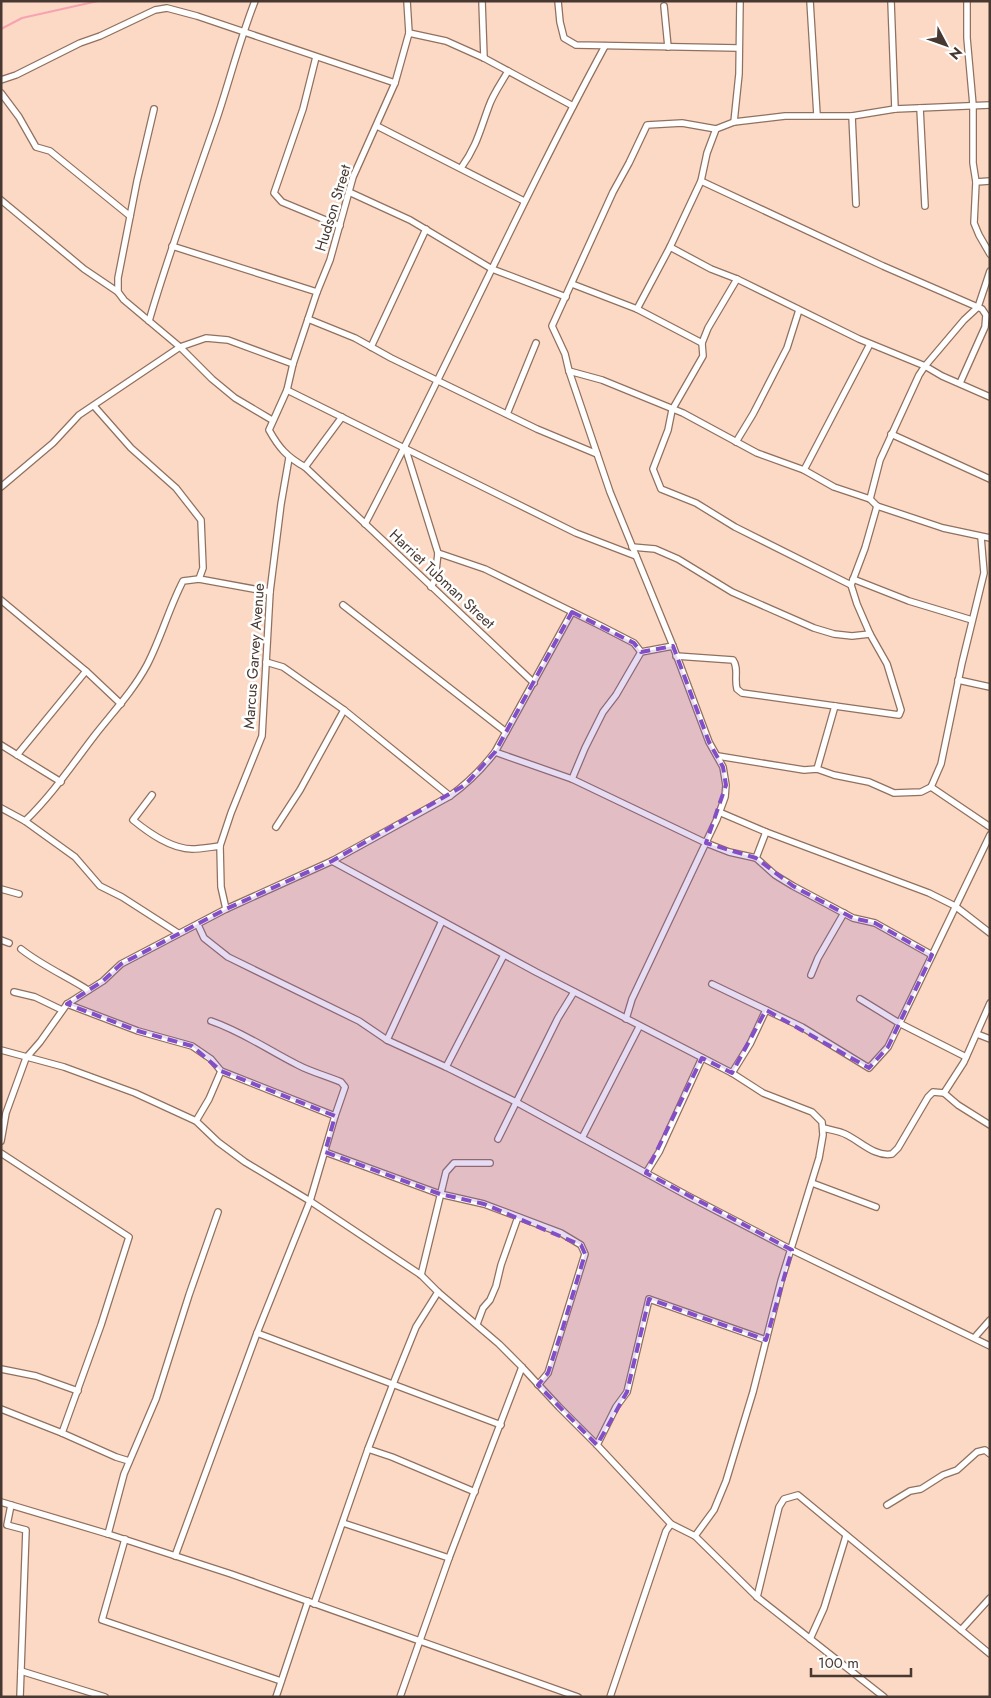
<svg xmlns="http://www.w3.org/2000/svg" width="991" height="1698" font-family="Jost,sans-serif">
<rect width="100%" height="100%" fill="#fcd9c4"/>
<g fill="none" stroke-linecap="round" stroke-linejoin="round">
<path stroke="#f7a2b2" stroke-width="2" d="M1,29l21,-11 76,-17"/>
<g stroke="#90705e" stroke-width="8">
<g id="minor">
<path d="M407,1l2,32 -14,50 -42,94 -23,83 -13,32 -24,72 -6,26 -18,40c10,18 18,27 36,37l229,216"/>
<path d="M482,1l2,57"/>
<path d="M558,1l2,21 4,16 12,7 162,3"/>
<path d="M810,1l7,114"/>
<path d="M891,1l4,108"/>
<path d="M967,1v37l6,67v58l3,19 -2,41 5,12 11,19"/>
<path d="M664,6l4,41"/>
<path d="M409,33l37,8 38,17 89,48"/>
<path d="M316,57l-13,52 -29,84 8,9 58,24"/>
<path d="M1,80l15,-5 64,-32 20,-7 55,-26 12,-2 30,8 198,67"/>
<path d="M1,93l18,24 17,30 14,4 80,65"/>
<path d="M920,108l5,98"/>
<path d="M154,109l-17,72 -19,97v14l6,8 56,47 26,-9 22,2 65,24"/>
<path d="M852,116l4,88"/>
<path d="M734,122l5,-48 1,-73"/>
<path d="M377,126l147,75"/>
<path d="M461,168c16,-22 19,-38 28,-62 4,-12 13,-24 19,-35"/>
<path d="M701,181l182,85 99,43 4,6 -1,12 -25,56"/>
<path d="M976,182l14,-1"/>
<path d="M349,192l61,28 82,49 74,28"/>
<path d="M1,200l83,69 34,23"/>
<path d="M172,246l145,46"/>
<path d="M670,247l41,22 26,10 122,60 66,27 17,10 48,21"/>
<path d="M737,279l-29,49 -6,15 1,13 -31,54 -4,20 -15,39 8,20 35,14 39,24 116,58"/>
<path d="M572,284l65,25 65,34"/>
<path d="M637,309l33,-62 31,-66 6,-28 9,-24 18,-7 51,-6h67l43,-7 95,-4"/>
<path d="M308,319l47,19 36,20 146,71 60,25"/>
<path d="M149,321c20,-69 45,-136 68,-203 13,-39 23,-79 38,-117"/>
<path d="M371,347l55,-118"/>
<path d="M569,371l33,9 81,33 74,40 47,17 30,17 36,12 7,7 66,22 47,10"/>
<path d="M287,390l289,143 60,23"/>
<path d="M94,406l37,42 45,40 25,32 2,48 -4,11"/>
<path d="M507,414l29,-71"/>
<path d="M891,434l99,45"/>
<path d="M736,442l17,-28 34,-66 12,-38"/>
<path d="M405,447l33,106 -3,26 -4,8"/>
<path d="M305,467l37,-50"/>
<path d="M804,470l66,-126"/>
<path d="M1,487l52,-44 26,-28 101,-68 32,32 23,19 37,22"/>
<path d="M870,499l10,-39 39,-85 6,-9 39,-46 14,-13 12,-36"/>
<path d="M365,524c83,-158 155,-321 240,-478"/>
<path d="M632,547l23,2 23,10 54,33 82,36 20,6 18,2 18,-2"/>
<path d="M438,553l47,16 116,57 33,17 7,9"/>
<path d="M853,579l56,22 63,19"/>
<path d="M1,600l85,71 35,33"/>
<path d="M343,605l163,127"/>
<path d="M676,656l57,4c6,8 1,19 4,29l5,4 157,22 2,-5 -14,-46 -17,-30 -13,-30 -6,-19 14,-37 12,-42"/>
<path d="M266,662l17,5 61,43 106,86"/>
<path d="M958,680l32,7"/>
<path d="M1,745l60,37"/>
<path d="M495,752l77,27 134,64 23,9 27,6 19,17 18,11 60,32 22,5 57,32"/>
<path d="M17,755l69,-84"/>
<path d="M718,756l86,14 13,-1 17,6 35,7 25,11 27,-1 10,-5 59,40"/>
<path d="M817,769l18,-63"/>
<path d="M572,779l13,-31 18,-36 13,-17 25,-43 32,-6"/>
<path d="M931,787l10,-23 21,-101 22,-90 -3,-36"/>
<path d="M152,795l-19,25c16,13 38,29 59,29 9,0 19,-2 28,-3"/>
<path d="M1,808l24,13 50,36 25,29 22,11 56,36"/>
<path d="M719,812l47,20 163,61 26,13 35,27"/>
<path d="M25,821c27,-26 47,-56 70,-86 18,-23 38,-44 52,-70 14,-27 22,-57 36,-84l16,-2 71,13"/>
<path d="M276,827l24,-37 44,-80"/>
<path d="M756,858l10,-26"/>
<path d="M332,861l204,111 196,101 31,20 49,19 10,10 1,13 -4,23 -38,123 -28,111 -27,89 -12,29 -19,26"/>
<path d="M1,889l18,5"/>
<path d="M226,909l-5,-22 -1,-41 11,-33 31,-77 8,-144 11,-88 8,-46"/>
<path d="M198,925l6,13 24,19 131,64 28,19 59,27 70,35 172,94 104,54 198,96"/>
<path d="M1,940l8,3"/>
<path d="M21,949c20,16 45,27 67,41"/>
<path d="M811,975l7,-17 26,-45"/>
<path d="M712,984l90,43 67,41 19,-21 102,-212"/>
<path d="M14,992l21,5 27,13"/>
<path d="M860,999l39,24 67,34"/>
<path d="M67,1004l71,27 54,15 19,13 10,12 114,45"/>
<path d="M626,1019l6,-20 85,-180 8,-22 1,-12 -3,-18 -14,-25 -36,-96 -63,-154 -41,-121 -4,-17 -13,-28 61,-134 16,-29 18,-38 35,-2 34,6"/>
<path d="M977,1034l13,5"/>
<path d="M387,1040l55,-119"/>
<path d="M1,1050l63,17 71,26 61,28 22,21 27,20 65,39 111,74 17,17 61,52 23,23 37,40 38,38 74,79 24,12 62,61 127,100"/>
<path d="M446,1067l58,-112"/>
<path d="M732,1073l18,-29 16,-34"/>
<path d="M944,1093l14,12 32,20"/>
<path d="M196,1121l13,-22 12,-28"/>
<path d="M823,1128c8,2 17,3 24,7 14,7 28,22 45,19l6,-6 30,-51 5,-5 11,1 20,-31 26,-59"/>
<path d="M582,1138l57,-111"/>
<path d="M498,1139l60,-121 16,-26"/>
<path d="M1,1141l5,-28 20,-55 14,-16 27,-38 36,-23 18,-17 105,-55 106,-48 118,-65c18,-13 32,-27 45,-44l77,-140"/>
<path d="M325,1152l115,42 44,10 77,29 20,12 4,9 -37,119 -10,12"/>
<path d="M1,1153l128,84 -28,88 -39,108"/>
<path d="M646,1173l13,-21 43,-94"/>
<path d="M812,1183l64,24"/>
<path d="M421,1275l25,-103 8,-9h36"/>
<path d="M477,1324l6,-16 7,-8 6,-14 5,-21 17,-48"/>
<path d="M257,1333l244,92"/>
<path d="M975,1337l15,-17"/>
<path d="M1,1369l35,7 42,15"/>
<path d="M1,1409l61,24 54,24 13,4"/>
<path d="M597,1445l19,-38 11,-15 22,-93 117,41"/>
<path d="M368,1449l24,8 83,35"/>
<path d="M1,1502l107,32 123,40 347,123"/>
<path d="M11,1505l-4,20 19,5 -6,167"/>
<path d="M887,1505l23,-14 11,-2 22,-14 14,-5 20,-18 8,-2 5,4"/>
<path d="M343,1523l106,35"/>
<path d="M108,1534l16,-60 32,-75 33,-104 29,-83"/>
<path d="M125,1539l-23,81 179,61"/>
<path d="M175,1556l82,-223 53,-132 25,-85 10,-29 -4,-5c-14,-6 -30,-10 -43,-17 -30,-15 -55,-33 -87,-44"/>
<path d="M757,1597l22,-90 5,-8 14,-4 192,159"/>
<path d="M314,1604l54,-155 25,-65 23,-57 22,-35"/>
<path d="M961,1630l29,-32"/>
<path d="M810,1639l14,-31 22,-72"/>
<path d="M21,1671l84,26"/>
<path d="M276,1697l32,-96"/>
<path d="M400,1697l49,-139 73,-191"/>
<path d="M610,1697l56,-166 5,-7"/>
</g>
</g>
<use href="#minor" stroke="#fff" stroke-width="5.5"/>
</g>
<path fill="#834ec6" fill-opacity="0.2" stroke="#834ec6" stroke-width="4" stroke-dasharray="10 6" stroke-linejoin="round" d="M572,612l62,31 7,9 32,-6 36,96 14,25 3,18 -20,58 50,15 37,28 60,32 22,5 57,32 -44,92 -19,21 -103,-58 -34,63 -30,-15 -56,115 146,77 -26,90 -117,-41 -22,93 -30,53 -59,-60 10,-12 15,-46 22,-73 -4,-9 -97,-41 -44,-10 -115,-42 10,-36 -114,-45 -29,-25 -54,-15 -71,-27 36,-23 18,-17 105,-55 106,-48 133,-76 30,-33z"/>
<g text-anchor="middle" dominant-baseline="central" stroke-width="5" stroke-linejoin="round" paint-order="stroke">
<g font-size="15" fill="#473931" stroke="#fff">
<text transform="translate(333 208) rotate(-73)">Hudson Street</text>
<text transform="translate(442 579) rotate(43)">Harriet Tubman Street</text>
<text transform="translate(254 656) rotate(-86)">Marcus Garvey Avenue</text>
</g>
</g>
<rect width="991" height="1698" fill="none" stroke="#473931" stroke-width="5"/>
<g transform="translate(946 45) rotate(131)" stroke="#ffffff" stroke-width="4" paint-order="stroke">
<path d="M0-4L9 19L0 12L-9 19Z" fill="#473931"/>
<text y="-8" font-size="14" font-weight="bold" text-anchor="middle" fill="#473931">N</text>
</g>
<path d="M811 1668v8h100v-8" fill="none" stroke="#473931" stroke-width="2.5"/>
<text x="818" y="1668" font-size="15" fill="#473931" stroke="#ffffff" stroke-width="4" paint-order="stroke">100 m</text>
</svg>
